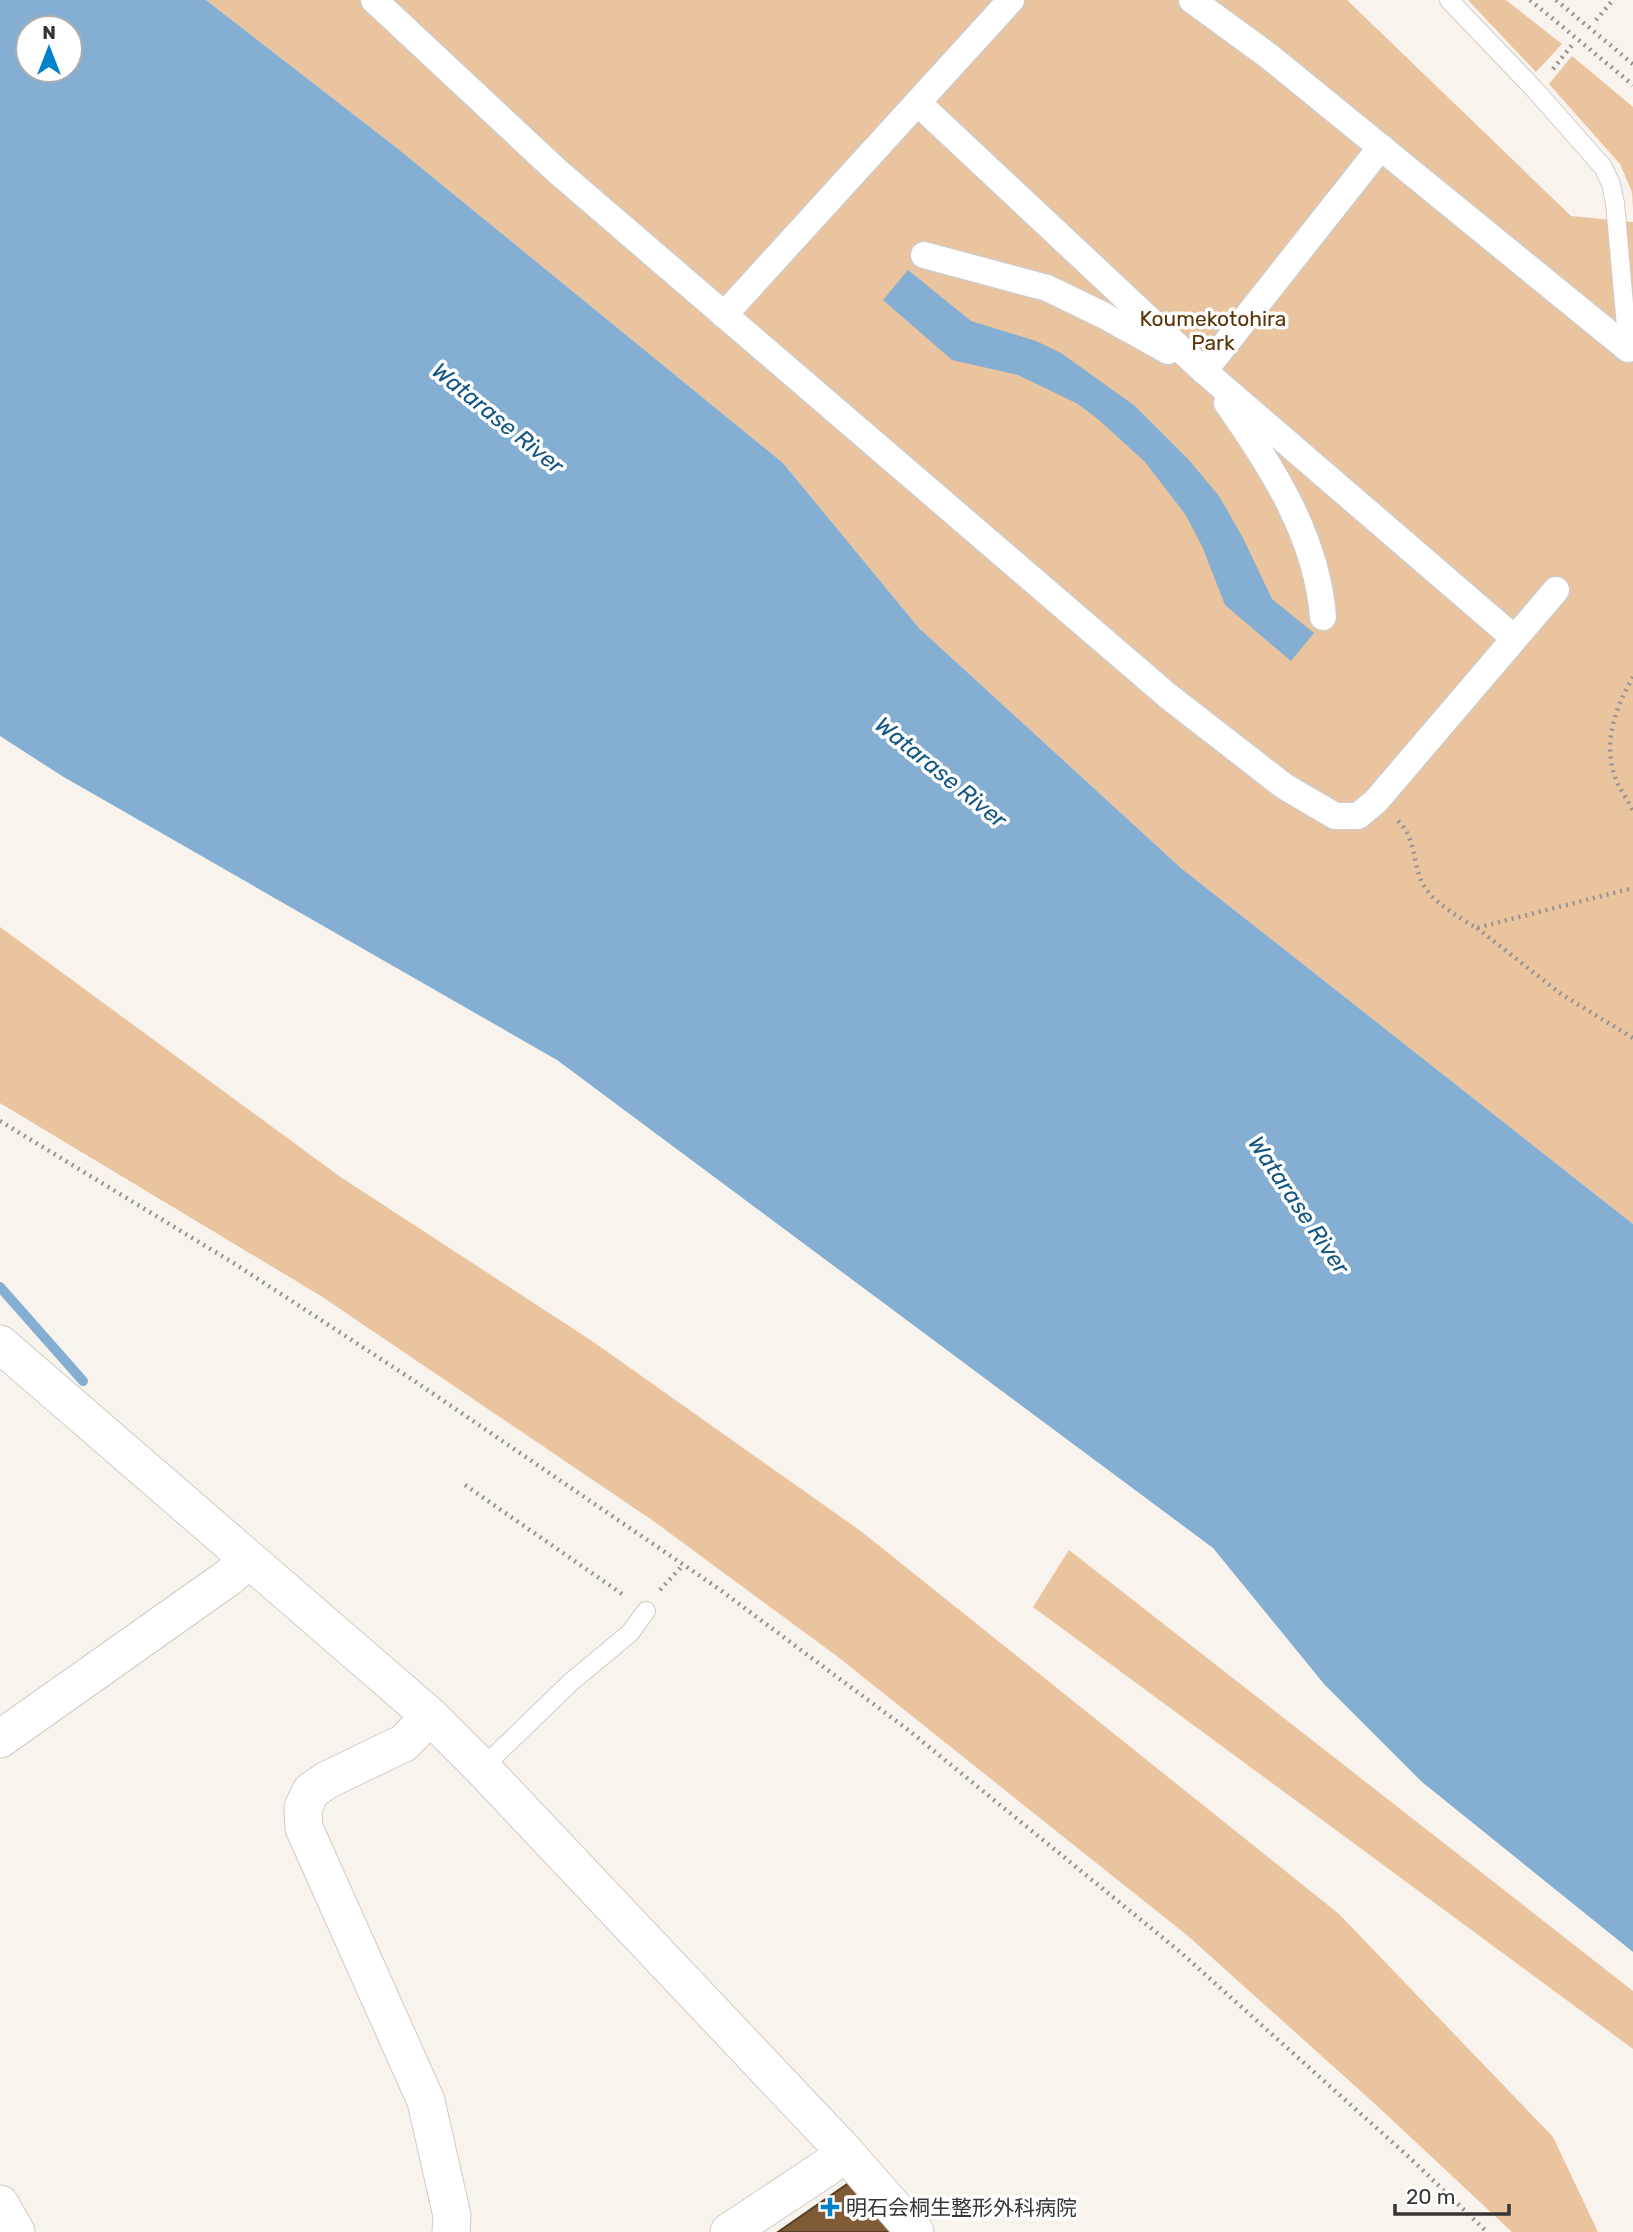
<svg xmlns="http://www.w3.org/2000/svg" width="1633" height="2232" font-family="Rubik,'Noto Sans JP',sans-serif">
<rect width="100%" height="100%" fill="#f9f3ee"/>
<g fill="#eac39f">
<path d="M206,0h1141l224,216 62,6v1002l-452,-356 -262,-240 -136,-165 -386,-315z"/>
<path d="M1468,0h38l56,44 -26,28z"/>
<path d="M1572,56l61,51v102l-1,-17 -12,-28 -71,-80z"/>
<path d="M0,927l339,249 253,165 270,191 477,382 214,223 45,95h-86l-138,-129 -186,-167 -350,-279 -186,-137 -331,-224 -321,-193z"/>
<path d="M1069,1550l564,441v58l-600,-442z"/>
</g>
<g fill="#85afd2" fill-rule="evenodd">
<path d="M0,0h206l191,148 386,315 136,165 262,240 452,356v728l-211,-170 -98,-98 -111,-136 -656,-488 -495,-284 -62,-40zM28,28h42v42h-42z"/>
<path d="M908,270l63,51 65,20 25,12 74,53 53,53 31,37 24,42 29,61 42,34 -23,28 -66,-56 -23,-59 -17,-32 -40,-52 -46,-42 -21,-16 -60,-29 -66,-15 -69,-60z"/>
</g>
<g fill="none" stroke-linecap="round" stroke-linejoin="round">
<path stroke="#85afd2" stroke-width="10" d="M0,1287l83,94"/>
</g>
<path fill="#7f5b38" stroke="#594027" stroke-width="2" d="M856,2178l38,54h-116z"/>
<g fill="none" stroke-linecap="round" stroke-linejoin="round">
<g stroke="#d1cbc6" stroke-width="20">
<g id="service">
<path d="M1449,0l86,90 68,77 8,17 4,19 13,146 4,3"/>
<path d="M482,1768l89,-86 59,-49 16,-22"/>
</g>
</g>
<g stroke="#d1cbc6" stroke-width="29">
<g id="pedestrian">
<path d="M374,0l183,171 611,525 116,90 51,30h23l18,-15 180,-211"/>
<path d="M1192,0l78,57 358,292"/>
<path d="M918,103l286,268 310,267"/>
<path d="M924,255l123,33 56,27 65,36"/>
<path d="M724,315l287,-315"/>
<path d="M1204,371l177,-224"/>
<path d="M1227,403c45,64 90,134 96,214"/>
</g>
</g>
<g stroke="#d1cbc6" stroke-width="39">
<g id="minor">
<path d="M0,1344l430,372 52,52 363,384 70,80"/>
<path d="M430,1716l-26,27 -77,37 -16,11 -8,17 1,20 122,273 26,115 -1,16"/>
<path d="M0,1739l229,-162 19,-17"/>
<path d="M0,2204l16,28"/>
<path d="M729,2232l98,-65 18,-15"/>
</g>
</g>
<g stroke="#979390" stroke-width="4.5" stroke-dasharray="2 5" stroke-linecap="butt">
<path d="M1530,0l103,85"/>
<path d="M1556,0l77,64"/>
<path d="M1596,20l17,-20"/>
<path d="M1553,69l19,-24"/>
<path d="M1633,677c-18,31 -30,64 -18,100 4,12 13,23 18,34"/>
<path d="M1398,821c18,17 14,40 24,61 9,20 36,34 54,46l157,-40"/>
<path d="M1477,928l84,66 72,44"/>
<path d="M0,1121l235,143 178,116 306,209 188,140 272,222 231,207 77,74"/>
<path d="M465,1485l160,111"/>
<path d="M660,1590l23,-25"/>
</g>
<use href="#service" stroke="#fff" stroke-width="18"/>
<use href="#pedestrian" stroke="#fff" stroke-width="26"/>
<use href="#minor" stroke="#fff" stroke-width="37"/>
</g>
<path fill="#0082ca" stroke="#fff" stroke-width="2.5" d="M826.5 2196.5h7v7h7v7h-7v7h-7v-7h-7v-7h7z"/>
<g text-anchor="middle" dominant-baseline="central" stroke-width="7" stroke-linejoin="round" paint-order="stroke">
<g font-size="21" fill="#5a3305" stroke="#fff">
<text x="1213" y="318">Koumekotohira<tspan x="1213" dy="24">Park</tspan></text>
</g>
<g font-size="21" fill="#373533" stroke="#fff" text-anchor="start">
<text x="846" y="2207">明石会桐生整形外科病院</text>
</g>
<g font-size="23" font-style="italic" fill="#125683" stroke="#fff">
<text transform="translate(498 418) rotate(39)">Watarase River</text>
<text transform="translate(941 772) rotate(39)">Watarase River</text>
<text transform="translate(1299 1205) rotate(56)">Watarase River</text>
</g>
</g>
<g transform="translate(49 49)"><circle r="33" fill="#ffffff" stroke="#afaead" stroke-width="2"/>
<path d="M0-5L12 26L0 18L-12 26Z" fill="#0082ca"/>
<text y="-10" font-size="19" font-weight="bold" text-anchor="middle" fill="#373533">N</text>
</g>
<path d="M1395 2204v10h114v-10" fill="none" stroke="#373533" stroke-width="3.5"/>
<text x="1406" y="2204" font-size="21" fill="#373533" stroke="#ffffff" stroke-width="5" paint-order="stroke">20 m</text>
</svg>
